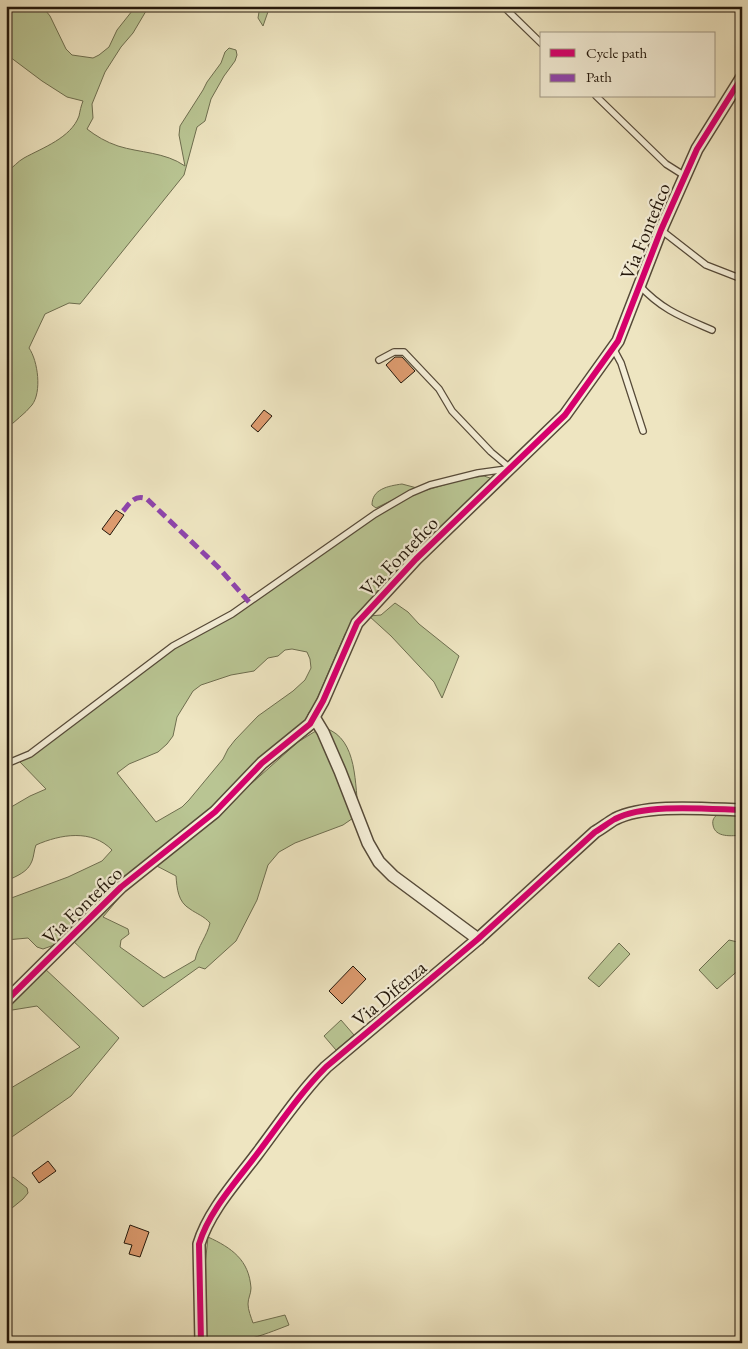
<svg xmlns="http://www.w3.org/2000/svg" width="748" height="1349" font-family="'EB Garamond',serif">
<rect width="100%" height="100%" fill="#eee5c1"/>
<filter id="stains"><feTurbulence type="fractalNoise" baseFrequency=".004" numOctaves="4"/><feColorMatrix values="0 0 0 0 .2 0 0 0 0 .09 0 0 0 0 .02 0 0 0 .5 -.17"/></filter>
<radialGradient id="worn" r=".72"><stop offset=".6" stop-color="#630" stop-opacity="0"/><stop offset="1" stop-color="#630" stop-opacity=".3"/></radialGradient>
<g fill="#b9c593" stroke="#6e6e4f" fill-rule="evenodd">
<path d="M6,6h36l8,10 16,33 6,6 21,3 6,-3 10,-8 8,-17 19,-24h13l-16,27 -12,14 -16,25 -13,32 1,14 -6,11c9,7 19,13 31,17 22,7 47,6 67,20l-6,-31 1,-9 23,-36 4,-8 14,-19 4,-11 4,-4 7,2 1,5 -2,6 -11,15 -13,23 -6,22 -8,6 -13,48 -104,129 -11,-1 -24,11 -16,34c9,13 13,44 3,57 -7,9 -18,16 -26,25v-258c7,-4 12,-11 18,-14 18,-10 47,-20 55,-42 1,-5 2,-10 4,-15l-16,-4 -25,-16 -36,-27z"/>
<path d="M260,6h10l-7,20 -5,-8z"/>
<path d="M484,476l6,2 2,4 -134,130 -13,22 -38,88 -101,94 -60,45 -66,58 -23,25 -14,5 -6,-2 -9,-9 -22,2v-40l62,-23 34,-16 10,-11c-20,-21 -51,-16 -76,-5 -2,5 -2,11 -4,16 -4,11 -15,15 -26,20v-71l24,-14 16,-7 -26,-27 30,-20 119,-91 32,-17 130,-89 79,-50 54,-16zM292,649l15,3 3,7 1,9 -6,12 -12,11 -35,25 -23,24 -7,9 -5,10 -34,41 -7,7 -26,15 -39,-49 12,-9 29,-12 9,-8 6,-8 4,-19 16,-26 8,-6 30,-10 23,-4 14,-13 10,-2 7,-6z"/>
<path d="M402,484l15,4 -41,20 -4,-3c0,-16 16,-19 30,-21z"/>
<path d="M395,603l13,9 11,12 40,32 -17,42 -8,-16 -43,-46 -22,-20 12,-1z"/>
<path d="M325,728c34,11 29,58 34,86l-16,11 -48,18 -16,9 -11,13 -11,35 -21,41 -31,28 -6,-2 -56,40 -72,-68 51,-48 -3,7 -16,19 25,12 1,5 -8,6 -1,7 44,31 31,-18c3,-14 12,-24 15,-37 -6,-7 -13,-9 -20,-14 -12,-7 -13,-20 -14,-33l-23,-12 61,-47 84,-75 16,-10z"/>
<path d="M718,814l24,1v20c-10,1 -27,3 -29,-10 -1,-5 1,-8 5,-11z"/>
<path d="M729,940l13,3v24l-25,22 -18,-19z"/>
<path d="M619,943l11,11 -31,33 -11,-9z"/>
<path d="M43,967l76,71 -48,58 -65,45v-58l5,5 69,-41 -43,-41 -31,5v-4z"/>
<path d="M341,1020l13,15 -18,15 -12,-14z"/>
<path d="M13,1177l14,11 1,5 -5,6 -11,9 -6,-1v-27z"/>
<path d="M208,1237c24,11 41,23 43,51 0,6 -3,10 -3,16 0,6 3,13 5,19l32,-8 4,10c-26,10 -59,24 -86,14v-54z"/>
</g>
<g fill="#dd9b6f" stroke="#23170b">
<path d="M395,357h7l13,14 -14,12 -15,-18z"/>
<path d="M264,410l8,6 -14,16 -7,-6z"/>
<path d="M116,510l8,5 -14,20 -8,-6z"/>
<path d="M353,966l13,13 -24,25 -13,-13z"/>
<path d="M48,1161l8,10 -17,12 -7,-10z"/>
<path d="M130,1225l19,7 -9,25 -11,-3 3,-9 -8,-2z"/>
</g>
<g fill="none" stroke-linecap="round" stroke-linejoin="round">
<g stroke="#564a38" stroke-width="8">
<g id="lane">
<path d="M503,6l39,38"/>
<path d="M596,96l70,68 19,12"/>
<path d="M661,230l45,35 36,14"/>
<path d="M639,285c23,25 43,32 73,45"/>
<path d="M613,348l8,15 22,68"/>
<path d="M379,360l15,-8h10l35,37 13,22 39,41 19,16"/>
<path d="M6,764l24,-10 143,-108 59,-32 143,-100 36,-21 19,-8 48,-12 29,-4"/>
</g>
</g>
<g stroke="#564a38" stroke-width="14">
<g id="street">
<path d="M314,717l9,15 17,39 28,72 11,19 14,14 85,63"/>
<path d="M6,1001l115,-114 94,-75 47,-49 48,-39 13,-23 34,-78 59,-64 149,-144 53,-74 43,-111 36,-81 45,-72"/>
<path d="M201,1343l-2,-99c10,-33 37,-62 58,-90 22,-29 43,-61 69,-87l152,-128 117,-107c7,-4 13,-9 20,-13 30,-16 93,-10 127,-9"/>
</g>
</g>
<use href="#lane" stroke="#f4eed7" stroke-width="5.5"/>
<use href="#street" stroke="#f4eed7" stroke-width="11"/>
<path stroke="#8e44ad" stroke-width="5" stroke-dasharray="10 5" stroke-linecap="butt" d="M123,511c7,-8 12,-17 24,-12l71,68 31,35"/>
<g stroke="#f4eed7" stroke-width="9">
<g id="cycleway">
<path d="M6,1001l115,-114 94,-75 47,-49 48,-39 13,-23 34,-78 59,-64 149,-144 53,-74 43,-111 36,-81 45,-72"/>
<path d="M201,1343l-2,-99c10,-33 37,-62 58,-90 22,-29 43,-61 69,-87l152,-128 117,-107c7,-4 13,-9 20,-13 30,-16 93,-10 127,-9"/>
</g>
</g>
<use href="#cycleway" stroke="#d6006c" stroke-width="6"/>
</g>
<g text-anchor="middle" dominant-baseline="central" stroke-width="4.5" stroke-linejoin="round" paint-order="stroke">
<g font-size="20" fill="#23170b" stroke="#f4eed7">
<text transform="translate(645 231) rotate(-68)">Via Fontefico</text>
<text transform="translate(399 556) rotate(-46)">Via Fontefico</text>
<text transform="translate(82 905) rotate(-44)">Via Fontefico</text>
<text transform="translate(389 993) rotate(-40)">Via Difenza</text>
</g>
</g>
<rect width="748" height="1349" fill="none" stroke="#eee5c1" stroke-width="25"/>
<rect x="8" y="8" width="733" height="1334" fill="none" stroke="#23170b" stroke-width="2.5"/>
<rect x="12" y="12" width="723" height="1324" fill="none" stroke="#23170b"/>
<rect x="540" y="32" width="175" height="65" fill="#f4eed7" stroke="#a09885"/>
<rect x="550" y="49" width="25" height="8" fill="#d6006c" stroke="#a09885"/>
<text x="586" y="58" font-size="15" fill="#23170b">Cycle path</text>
<rect x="550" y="74" width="25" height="8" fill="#8e44ad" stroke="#a09885"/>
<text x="586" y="82" font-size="15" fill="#23170b">Path</text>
<rect width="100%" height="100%" filter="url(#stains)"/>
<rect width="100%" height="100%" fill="url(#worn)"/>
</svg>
